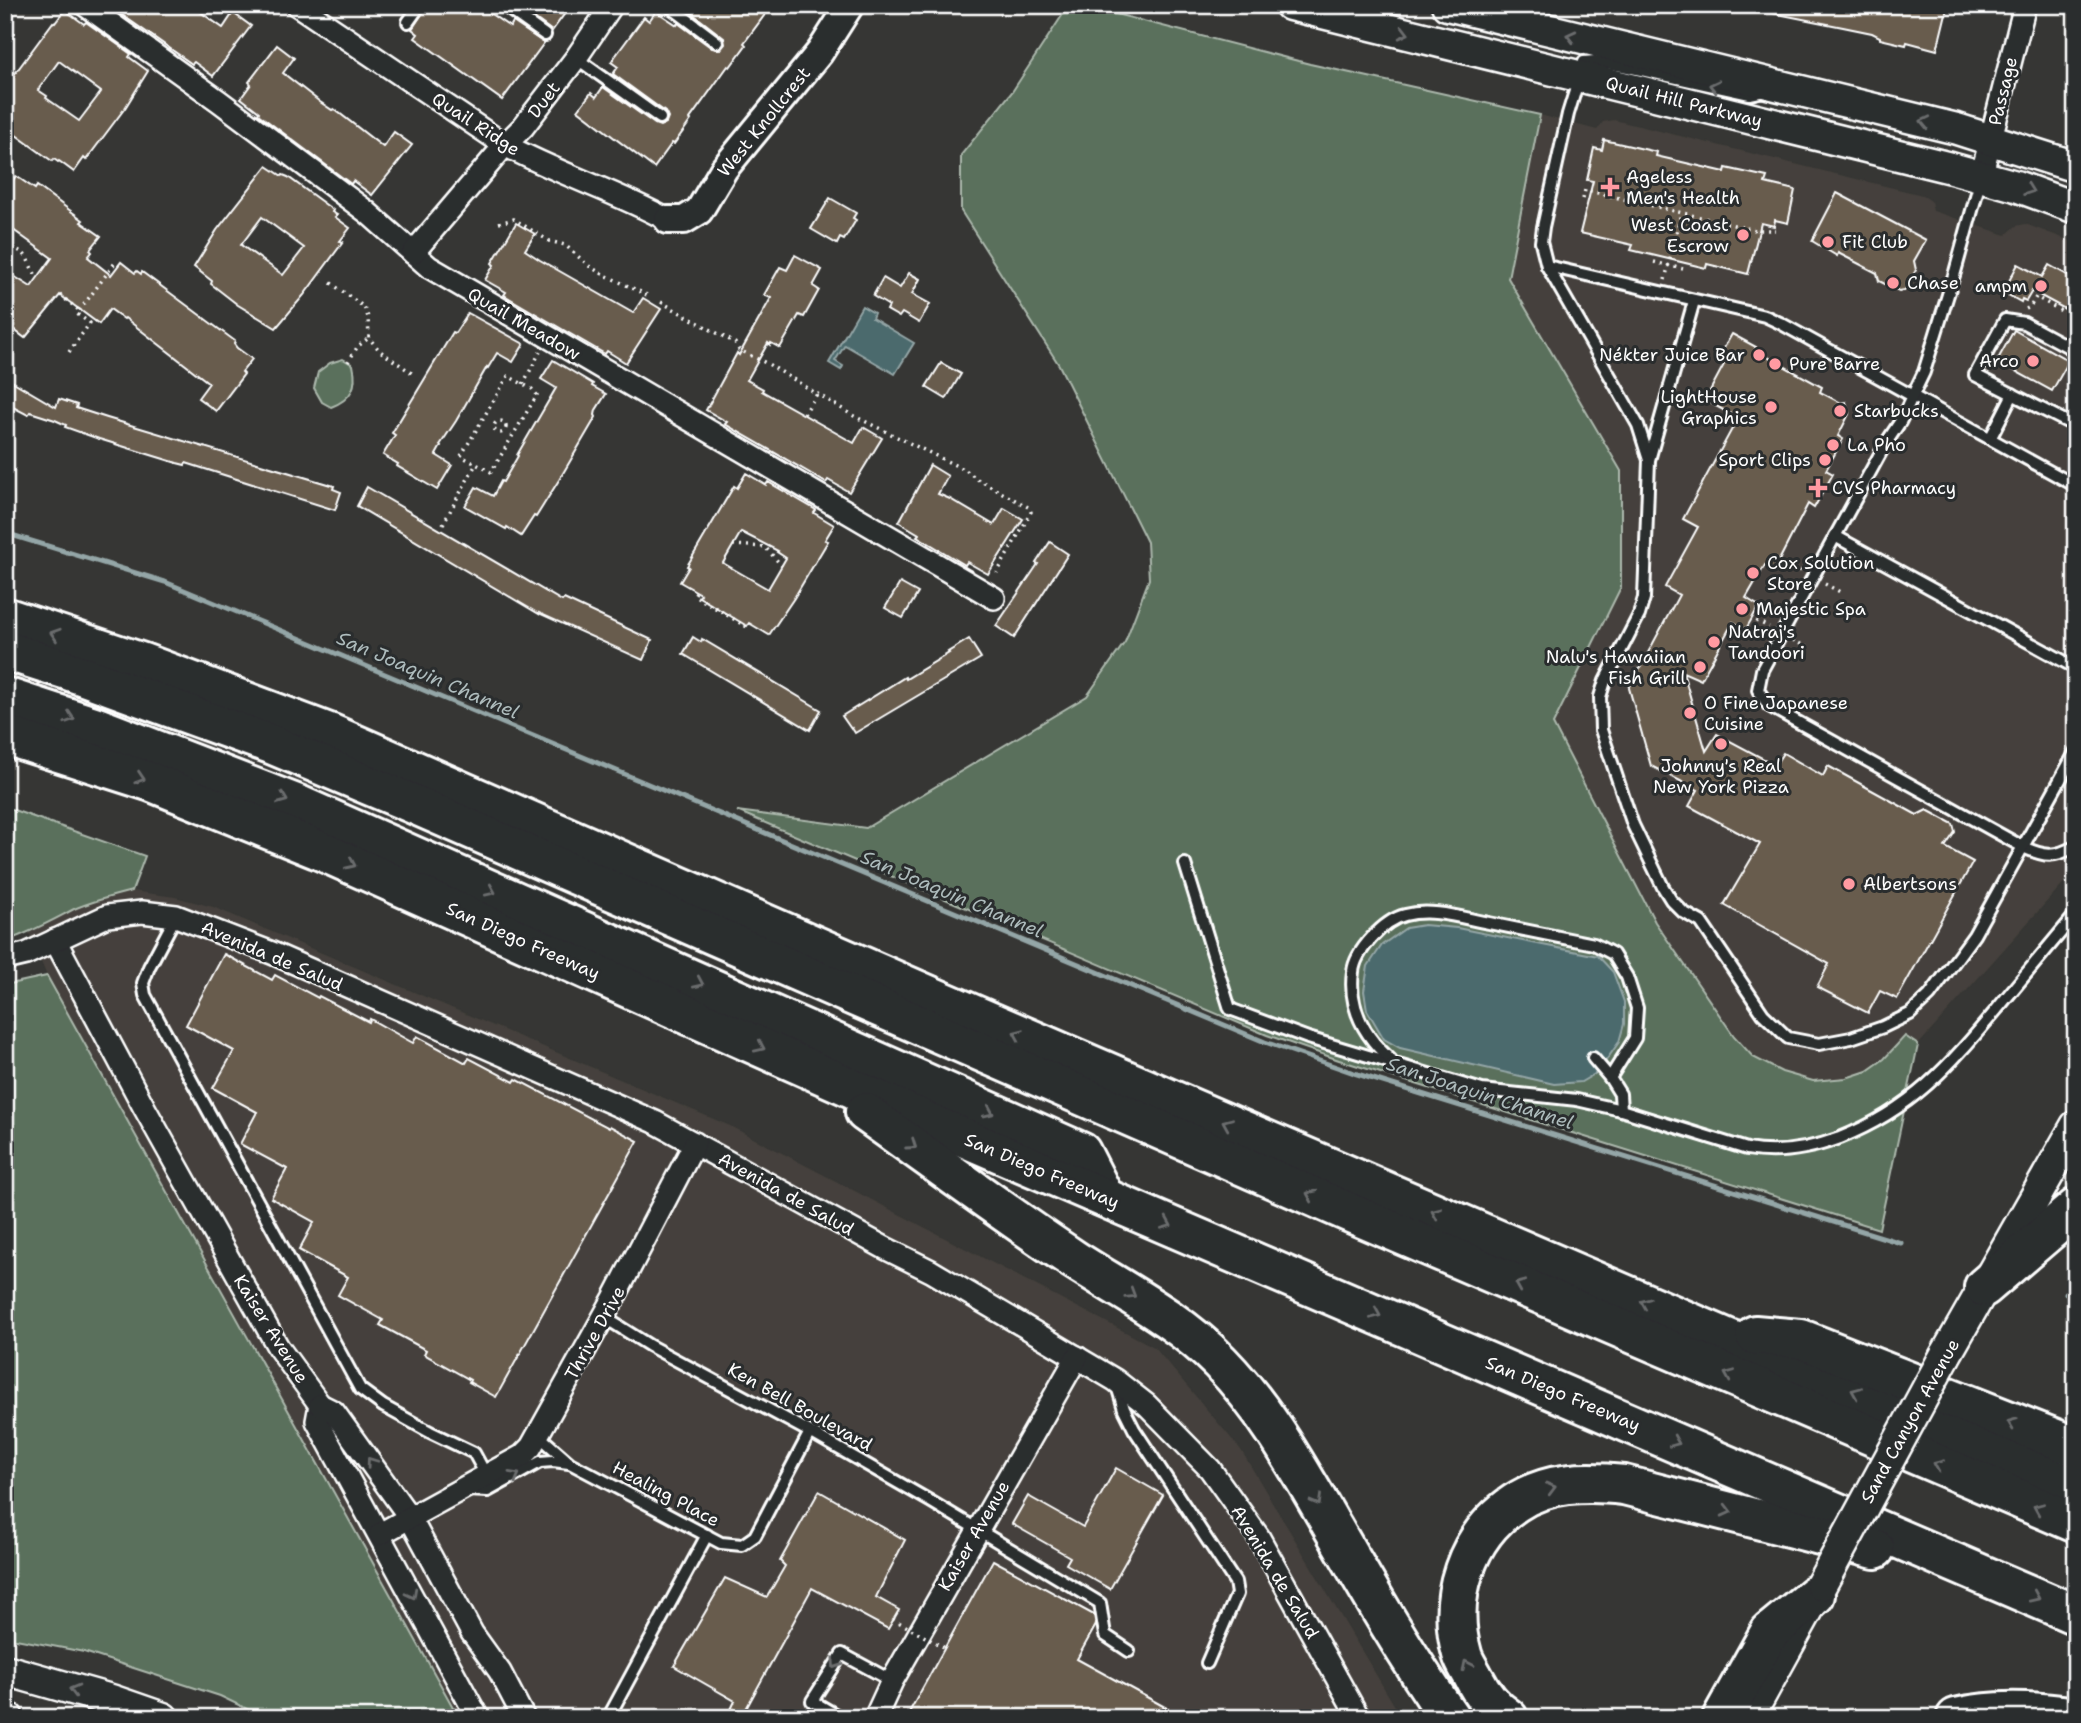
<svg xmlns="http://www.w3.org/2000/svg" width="2081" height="1723" font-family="'Shantell Sans',sans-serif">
<rect width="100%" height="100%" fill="#363634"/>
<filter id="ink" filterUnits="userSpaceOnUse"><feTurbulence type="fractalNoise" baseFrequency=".0143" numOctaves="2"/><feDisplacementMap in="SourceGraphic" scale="14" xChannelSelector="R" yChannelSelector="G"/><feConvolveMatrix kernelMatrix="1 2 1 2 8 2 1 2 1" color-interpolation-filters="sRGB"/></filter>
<g filter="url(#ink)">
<g fill="#45413c">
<path d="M1540,115l57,15 6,-8 11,-2 308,75 9,6 2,10 73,24 10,-9 9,-2 51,19v626l-158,176 -13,-9 -21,23 -17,12 -21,7 -33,3 -31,-9 -29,-15 -19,-21 -79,-114 -102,-198 68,-137 -113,-309z"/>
<path d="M132,891l43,6 38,10 517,219 424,221 87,103 161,268h-943l-412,-742 -18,-43 47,-25 27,-10z"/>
</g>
<g fill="#5a705b" stroke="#acb8ad" stroke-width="2">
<path d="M1069,5h12l229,59 230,51 -32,163 113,193v116l-68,137 102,198 79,114 19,21 29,15 31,9 33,-3 21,-7 17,-12 21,-23 13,9 -39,184 -540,-169 -72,-25 -530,-224 129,17 221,-132 38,-54 24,-63 -2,-37 -88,-177 -98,-154v-56l51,-63z"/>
<path d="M343,359l10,6c5,21 -1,34 -22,42l-9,-5 -8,-14 4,-16 12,-9z"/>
<path d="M5,807l140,49 -13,35c-20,5 -39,10 -58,18 -23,12 -44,24 -69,32z"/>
<path d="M47,976l412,742h-193l-46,-22 -136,-44 -79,-15v-652z"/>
</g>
<g fill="#4c6a6d" stroke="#94a6a7" stroke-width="2">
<path d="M862,306l12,7 -2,5 42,25 -19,31 -50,-29 -10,16 8,5 -2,4 -12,-7z"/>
<path d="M1424,925l33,3 141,28 15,16 11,30v22l-5,18 -21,30 -17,10 -27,2 -154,-36 -16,-9 -17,-29 -3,-19 4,-25 14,-21 24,-17z"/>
</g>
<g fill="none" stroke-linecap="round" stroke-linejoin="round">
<g stroke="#94a6a7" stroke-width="5">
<path d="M5,533l160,49 1100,460 89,31 547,170"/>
<path d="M2066,1293l10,4"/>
</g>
</g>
<g fill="#675b4e" stroke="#fff" stroke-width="2" fill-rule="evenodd">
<path d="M108,5h95l-4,6 24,17 10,-15 18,13 -38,50 -19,-14 -2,2z"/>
<path d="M428,5h50l32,22 3,-5 31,21 -42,57 -87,-62 3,-4 -6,-5z"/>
<path d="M525,5h46l-19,26 -30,-22z"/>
<path d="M691,5h81l-28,38 2,2 -16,22 -2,-1 -38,53 1,1 -17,24 -2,-1 -18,25 -76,-58 13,-17 5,4 7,-10 52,37 5,2 6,-3 2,-5 -3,-6 -52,-38 5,-7 -7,-5 33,-45 5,4 7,-10 21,14 1,-2 34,25 9,1 4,-5 -1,-6 -36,-28z"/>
<path d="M1768,5h180l-11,45 -30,-8 -1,3 -26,-6v-2l-8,-4 -29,-6 -76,-15z"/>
<path d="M65,10l19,14 2,-2 45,32 -2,3 19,14 -23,37 -39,52 -2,-2 -10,14 -15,-11 -1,1 -4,-3 -2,2 -47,-34v-40l48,-65 2,1zM59,61l42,31 -22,29 -33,-23 1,-2 -9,-6z"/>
<path d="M277,45l17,13 -11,15 37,29 12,8 2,-1 49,38 11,-15 18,13 -40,50 -19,-14 -2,3 -93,-70 1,-2 -18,-14 10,-14 -2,-2z"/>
<path d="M1604,140l53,12 -1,4 69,16 1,-4 41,9 -2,6 30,7 -7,33 -13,-3 -1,6 -13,-3 -13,51 -41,-10 -1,4 -75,-18 2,-5 -53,-12 13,-52 -6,-1 7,-32 8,2z"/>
<path d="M267,166l15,10 1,-1 5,2 45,33 -1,2 5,3 -2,2 15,11 -10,13 3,1 -39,53 -28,33 -38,-23 -27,-21 1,-3 -18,-14 23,-37zM262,217l42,31 -21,27 -42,-30z"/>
<path d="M16,176l19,13 2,-3 46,34 -2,2 20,14 -11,14 2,2 -4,5 23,18 10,-13 14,11 2,-2 4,3 1,-2 93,69 -1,3 3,4 15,11 -10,13 2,2 -28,37 -18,-13 11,-15 -84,-65 -1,1 -14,-10 -11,15 -39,-29 -35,43 -20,-15v-39l7,-9 19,12 21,-29 -47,-34v-34z"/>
<path d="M1837,193l89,47 -12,21 2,9 -11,20 -6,1 -20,-10 -2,-8 -39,-20 -1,3 -25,-15z"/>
<path d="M830,198l26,15 -3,5 3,2 -12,20 -4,-2 -3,6 -26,-15z"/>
<path d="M516,223l19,11 -10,16 15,10 93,53 10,-15 18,11 -35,54 -19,-12 -2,3 -38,-22 -63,-37 2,-3 -21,-12 9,-15 -2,-2z"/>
<path d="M795,255l27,15 -9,16 6,4 -15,27 -5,-2 -19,33 -9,-5 -1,2 -2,-2 -21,37 16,9 -1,2 92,52 9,-16 19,11 -33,54 -21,-12 -2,3 -18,-11 -83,-48 2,-2 -21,-12 31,-57 2,2 32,-57 -7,-3 16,-28 7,3z"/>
<path d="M2018,264l24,13 7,-12 27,15v35l-44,-24 -6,10 -4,-2 -1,3 -18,-10z"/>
<path d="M909,273l11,6 -8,15 18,10 -11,19 -17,-10 -3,4 -12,-7 2,-4 -16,-10 10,-18 17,10z"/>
<path d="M468,313l56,31 -11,18 -16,-9 -9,15 -1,-1 -31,54 -16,24 1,1 -5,9 16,10 -15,25 -40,-24 1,-2 -15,-9 12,-20 -3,-2 23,-38 38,-63 2,1z"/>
<path d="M2014,330l55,31 -17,30 -55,-30z"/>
<path d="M1732,334l24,13 -1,3 67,37 -2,5 21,11 5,-1 3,12 -11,22 5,3 -17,31 7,4 -19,34 -6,-4 -34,66 -9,-5 -19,33 13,8 -13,23 -13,-7 -32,58 -18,-8 23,79 11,-17 58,31 8,-12 40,23 5,-10 89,49 10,-5 26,14 2,8 -10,15 28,15 -76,137 -17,-8 -12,22 -51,-26 12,-23 -105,-59 36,-61 -71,-38 9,-16 -47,-24 -22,-78 50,-93 -14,-8 33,-60 -15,-8 55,-101 -33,-18 22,-41 -7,-4z"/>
<path d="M553,360l40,24 -1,2 14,8 -10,16 -1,5 1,2 -37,63 -23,37 -2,-1 -13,20 -14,-9 -1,2 -41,-23 11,-19 17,9 8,-15 2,1 15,-26 -1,-1 39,-67 -15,-9z"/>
<path d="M941,363l20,11 -15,25 -20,-12z"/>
<path d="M5,377l51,30 3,-8 18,6 -1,3 31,10 227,68 -1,3 8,3 -6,18 -149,-47 -1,2 -8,-2 -78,-24 -34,-12 1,-2 -11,-5 -25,-8 -2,3 -23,-12z"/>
<path d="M930,465l18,11 -10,18 12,5 44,26 10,-17 19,11 -35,55 -21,-12 -2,3 -48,-29 2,-2 -20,-12z"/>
<path d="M746,473l20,12 2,-3 48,28 -2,3 20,12 -9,15 3,1 -34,57 -25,37 -20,-12 -2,3 -48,-29 2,-3 -21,-12 9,-15 -2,-1 47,-80 3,2zM741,532l37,19 -1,1 9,6 -18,31 -45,-26z"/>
<path d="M367,487l195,114 2,-2 88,41 -9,20 -104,-47v1l-182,-108z"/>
<path d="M1050,542l18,12 -54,84 -18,-12 42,-62 -2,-1z"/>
<path d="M900,583l18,10 -15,25 -18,-10z"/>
<path d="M693,637l8,5 1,-3 119,71 -11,20 -127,-76z"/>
<path d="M969,639l12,19 -121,72 -5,3 -3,-5 -1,1 -9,-13 63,-39 1,2 43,-26 -1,-1z"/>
<path d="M224,954l48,26 3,-5 43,23 1,-2 50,26 1,-3 43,24 4,-7 49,27 3,-5 45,24 2,-3 93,49 1,-2 28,15 -142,256 -27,-15 1,-2 -46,-26 2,-4 -46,-25 3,-5 -45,-25 10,-18 -49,-27 15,-28 -43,-24 16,-29 -47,-25 17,-32 -44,-24 21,-37 -48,-26z"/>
<path d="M1116,1468l47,27 -53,94 -44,-25 4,-7 -58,-33 16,-28 55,31z"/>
<path d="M819,1491l86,49 -29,57 23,13 -11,19 -76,-41 -71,130h-14l8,-17 -61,-35 51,-88 42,19 18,-31 -5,-5z"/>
<path d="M993,1560l101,55 2,10 -19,34 108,59h-279z"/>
</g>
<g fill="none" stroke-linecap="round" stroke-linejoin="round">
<g stroke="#fff" stroke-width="16">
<g id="service">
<path d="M503,5l42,30"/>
<path d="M668,5l49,37"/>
<path d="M408,22l12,-17"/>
<path d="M576,58l84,60"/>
<path d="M1764,91l-14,3 -122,-27 -33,-6 -11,1 -16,52 -25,113 -2,15 6,24 218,50 15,7 296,163"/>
<path d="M1981,178l-26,94 -31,100 -24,50 -14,21 -124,227 -4,20 11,16 254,141c22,10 31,11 53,-1"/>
<path d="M1547,266l91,159 11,35 -5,138 -5,17 -34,66 -5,16 1,33 32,95 30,62 8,13 12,12 18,10 62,92 25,24 31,6 32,-6 32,-11 27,-13 20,-19 44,-60 102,-184"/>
<path d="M2067,422l-92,-47 30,-55 19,3 52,28"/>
<path d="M1990,439l23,-45"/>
<path d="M1649,460l45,-159"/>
<path d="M1835,536l241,132"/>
<path d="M1185,864l45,145 78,29 174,52 95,10 44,10 126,39c32,6 63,0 93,-11 73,-29 109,-72 158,-130 26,-32 52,-63 78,-94"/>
<path d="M176,916l-27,51 -6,16 2,12 215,394 23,17 47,26 44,21 12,22"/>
<path d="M1593,1058l17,20"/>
<path d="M1391,1060c-27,-24 -43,-52 -38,-88 2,-21 31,-52 52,-57 27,-7 57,3 84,8 35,7 70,14 105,21l19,10 14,23 10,31 -2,30 -25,40 10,16 1,16"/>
<path d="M604,1317l46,29 160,86 120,69 170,102 5,32 24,16"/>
<path d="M1117,1386l7,23 10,20 101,153 2,12 -30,69"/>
<path d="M537,1434l33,29 151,80 21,2 13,-9 55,-104"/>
<path d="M466,1490l22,1 52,-29 13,-1 16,2"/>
<path d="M608,1718l99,-183"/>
<path d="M841,1718l-29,-17 30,-47 50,27"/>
</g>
</g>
<g stroke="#fff" stroke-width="26">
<g id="minor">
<path d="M85,5l134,96 148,111 62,55 565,331"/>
<path d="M297,5l208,140c53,29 110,46 163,75"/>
<path d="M1981,177l44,-172"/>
<path d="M413,253l92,-108 18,-18 53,-69 36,-53"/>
<path d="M55,940l90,169 133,238 42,58 -3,16 161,297"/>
<path d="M5,959l21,-5 81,-38 35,-4 34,4 96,37 383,169 230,126 46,23 184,109 32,25 63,64 48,67 101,182"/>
<path d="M320,1405l14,7 76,106 62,115 28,39 24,46"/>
<path d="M380,1534l142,-78 9,-9 83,-149 81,-155"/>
<path d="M875,1718l17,-37 185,-324"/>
</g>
</g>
<g stroke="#fff" stroke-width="32">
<path id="tertiary" d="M668,220h16l15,-9 25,-42 96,-117 30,-47"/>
</g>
<g stroke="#fff" stroke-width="35">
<g id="secondary">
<path d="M1290,5l661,163 65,18 60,22"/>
<path d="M1447,5l510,124 119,38"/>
<path d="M1945,1356l131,-230"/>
<path d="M5,1670l106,30 52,18"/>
<path d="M5,1717l3,1"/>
<path d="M1748,1718l63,-114"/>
</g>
</g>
<g stroke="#fff" stroke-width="44">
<g id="motorway">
<path d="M5,617l138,46 186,70 599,262 1148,493"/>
<path d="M5,650l62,20 204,74 138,58 942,411 725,310"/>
<path d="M5,697l89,29 207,80 780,346 23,45"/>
<path d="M5,735l147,47 165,67 625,279 1134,487"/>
<path d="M865,1112c69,49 137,100 208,147 50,32 105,60 147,103 45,46 76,102 108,157 39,68 77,135 122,199"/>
<path d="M1984,1287l92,-79"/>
<path d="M1755,1335l46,4 275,108"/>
<path d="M1508,1718c-15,-10 -26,-24 -34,-40 -4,-8 -10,-16 -12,-24 -16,-56 4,-118 53,-151 33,-22 71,-22 109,-18l251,64"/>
<path d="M1722,1718l48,-86 45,-37"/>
<path d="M1956,1718c38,-9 81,-7 120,-1"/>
</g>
</g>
<g stroke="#fff" stroke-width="3.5" stroke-dasharray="2 5" stroke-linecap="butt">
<path d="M5,183l4,-5"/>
<path d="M1583,199l2,-9 170,40h20"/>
<path d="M499,223l15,-4 35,22 16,4 24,21 12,7 48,23"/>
<path d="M5,246c28,7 18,12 33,32"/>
<path d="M1654,262l29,7"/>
<path d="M1665,280l16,-67"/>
<path d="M331,283l33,24 4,10 1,21 11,13 32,22"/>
<path d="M60,295l20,16"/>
<path d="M661,302l74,41 4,7 29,14 86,52 113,55 10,8 51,28 3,5 -34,61"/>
<path d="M2026,309l4,-2 6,-10 40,22"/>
<path d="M69,352l21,-29 -13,-9 40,-54"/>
<path d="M348,362l10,-16 11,-8"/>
<path d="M523,384l17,-32"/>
<path d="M804,414l13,-20"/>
<circle cx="500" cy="427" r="6"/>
<path d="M443,524l33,-60 15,8 46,-77 -5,-6 -24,-13 -47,80 15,8"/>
<path d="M733,545l32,2 17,19"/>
<path d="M1788,563l13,8"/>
<path d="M1825,584l17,9"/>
<path d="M696,592l-2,3 56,34"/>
<path d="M1756,621l13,6"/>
<path d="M1793,640l18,10"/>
</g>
<use href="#service" stroke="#2a2d2e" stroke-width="10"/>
<use href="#minor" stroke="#2a2d2e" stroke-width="21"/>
<use href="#tertiary" stroke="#2a2d2e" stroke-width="26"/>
<use href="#secondary" stroke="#2a2d2e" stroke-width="30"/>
<use href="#motorway" stroke="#2a2d2e" stroke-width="38"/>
<g stroke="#fff" stroke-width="35" stroke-linecap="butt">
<path id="secondary-bridge" d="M1821,1585l124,-229"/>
</g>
<path stroke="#fff" stroke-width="3.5" stroke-dasharray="2 5" stroke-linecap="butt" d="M893,1619l52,29"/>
<use href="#secondary-bridge" stroke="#2a2d2e" stroke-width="30"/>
</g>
<defs><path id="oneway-chevron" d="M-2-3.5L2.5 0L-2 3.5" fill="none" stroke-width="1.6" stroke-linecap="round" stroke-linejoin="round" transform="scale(1.75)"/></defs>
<g stroke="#6a6c6d">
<use href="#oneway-chevron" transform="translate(1404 33) rotate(14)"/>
<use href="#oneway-chevron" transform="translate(1571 36) rotate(-166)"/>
<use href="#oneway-chevron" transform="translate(1714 86) rotate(-167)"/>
<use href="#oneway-chevron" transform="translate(1925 122) rotate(-167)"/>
<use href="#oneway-chevron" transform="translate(2029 190) rotate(20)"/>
<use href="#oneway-chevron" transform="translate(55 634) rotate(-162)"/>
<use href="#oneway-chevron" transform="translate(70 718) rotate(18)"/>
<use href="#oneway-chevron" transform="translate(140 778) rotate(18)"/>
<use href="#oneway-chevron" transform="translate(283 799) rotate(21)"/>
<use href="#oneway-chevron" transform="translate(351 864) rotate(24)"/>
<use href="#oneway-chevron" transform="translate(491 891) rotate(24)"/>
<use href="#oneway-chevron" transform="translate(699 983) rotate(24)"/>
<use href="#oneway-chevron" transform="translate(1018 1034) rotate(-157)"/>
<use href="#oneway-chevron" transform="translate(760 1047) rotate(24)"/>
<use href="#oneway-chevron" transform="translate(989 1112) rotate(24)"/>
<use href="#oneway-chevron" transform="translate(1227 1123) rotate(-157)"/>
<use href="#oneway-chevron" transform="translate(912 1145) rotate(35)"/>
<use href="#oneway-chevron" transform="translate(1311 1195) rotate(-156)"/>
<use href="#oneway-chevron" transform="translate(1436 1213) rotate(-157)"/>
<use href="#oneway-chevron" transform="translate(1167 1224) rotate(23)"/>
<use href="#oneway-chevron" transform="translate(1520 1285) rotate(-157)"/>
<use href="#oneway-chevron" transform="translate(1131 1294) rotate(32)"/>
<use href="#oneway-chevron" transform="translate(1645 1303) rotate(-157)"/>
<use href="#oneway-chevron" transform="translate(1376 1314) rotate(23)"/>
<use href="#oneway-chevron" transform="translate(1729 1375) rotate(-157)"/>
<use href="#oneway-chevron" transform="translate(1856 1392) rotate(-157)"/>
<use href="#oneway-chevron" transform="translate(2012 1423) rotate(-158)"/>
<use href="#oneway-chevron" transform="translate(1675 1442) rotate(23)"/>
<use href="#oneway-chevron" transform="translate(371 1462) rotate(-126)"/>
<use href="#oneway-chevron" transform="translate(1938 1465) rotate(-157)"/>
<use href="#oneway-chevron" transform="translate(515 1476) rotate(-29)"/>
<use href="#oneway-chevron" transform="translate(1551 1488) rotate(-15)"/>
<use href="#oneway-chevron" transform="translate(1317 1501) rotate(60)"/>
<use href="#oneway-chevron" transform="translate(2038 1508) rotate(-157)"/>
<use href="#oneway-chevron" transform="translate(1727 1511) rotate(14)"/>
<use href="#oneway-chevron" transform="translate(412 1594) rotate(62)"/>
<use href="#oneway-chevron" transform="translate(2035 1597) rotate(24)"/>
<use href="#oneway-chevron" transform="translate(836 1664) rotate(124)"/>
<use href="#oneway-chevron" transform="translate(1467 1665) rotate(-116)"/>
<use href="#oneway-chevron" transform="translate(74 1690) rotate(-165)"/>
</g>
</g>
<g fill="#ff9aa2" stroke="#2a2d2e" stroke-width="2.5">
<path d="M1606.5 176.5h7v7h7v7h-7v7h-7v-7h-7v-7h7z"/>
<circle cx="1743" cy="235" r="7"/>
<circle cx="1828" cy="242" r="7"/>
<circle cx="1893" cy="283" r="7"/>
<circle cx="2041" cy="286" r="7"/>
<circle cx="1759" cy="355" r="7"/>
<circle cx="2033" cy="361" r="7"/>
<circle cx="1775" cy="364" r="7"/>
<circle cx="1771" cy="407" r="7"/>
<circle cx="1840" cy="411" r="7"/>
<circle cx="1833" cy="445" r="7"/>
<circle cx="1825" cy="460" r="7"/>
<path d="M1814.5 477.5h7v7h7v7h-7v7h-7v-7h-7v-7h7z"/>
<circle cx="1753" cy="573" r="7"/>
<circle cx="1742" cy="609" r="7"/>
<circle cx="1714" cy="642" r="7"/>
<circle cx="1700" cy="667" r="7"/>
<circle cx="1690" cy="713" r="7"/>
<circle cx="1721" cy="744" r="7"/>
<circle cx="1849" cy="884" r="7"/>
</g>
<g text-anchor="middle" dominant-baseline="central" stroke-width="6" stroke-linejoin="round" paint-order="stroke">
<g font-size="18" fill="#fff" stroke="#2a2d2e">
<text transform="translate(2003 91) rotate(-76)">Passage</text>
<text transform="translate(544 100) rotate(-53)">Duet</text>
<text transform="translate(1684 102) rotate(14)">Quail Hill Parkway</text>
<text transform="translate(764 122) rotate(-51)">West Knollcrest</text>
<text transform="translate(476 124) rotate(33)">Quail Ridge</text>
<text transform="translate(524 324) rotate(30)">Quail Meadow</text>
<text transform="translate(523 941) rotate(24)">San Diego Freeway</text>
<text transform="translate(272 956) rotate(23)">Avenida de Salud</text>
<text transform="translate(1042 1171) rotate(23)">San Diego Freeway</text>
<text transform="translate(786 1194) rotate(29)">Avenida de Salud</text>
<text transform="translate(271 1329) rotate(58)">Kaiser Avenue</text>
<text transform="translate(595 1333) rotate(-61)">Thrive Drive</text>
<text transform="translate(1563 1394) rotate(23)">San Diego Freeway</text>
<text transform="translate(800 1407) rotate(29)">Ken Bell Boulevard</text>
<text transform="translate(1910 1421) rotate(-61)">Sand Canyon Avenue</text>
<text transform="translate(666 1494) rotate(28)">Healing Place</text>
<text transform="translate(974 1536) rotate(-60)">Kaiser Avenue</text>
<text transform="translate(1275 1572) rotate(59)">Avenida de Salud</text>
</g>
<g font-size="18" fill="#fff" stroke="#2a2d2e" text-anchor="start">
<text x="1626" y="177">Ageless<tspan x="1626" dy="21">Men's Health</tspan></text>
<text x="1729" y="225" text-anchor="end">West Coast<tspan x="1729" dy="21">Escrow</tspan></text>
<text x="1842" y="242">Fit Club</text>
<text x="1907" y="283">Chase</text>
<text x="2027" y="286" text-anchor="end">ampm</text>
<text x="1745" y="355" text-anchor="end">Nékter Juice Bar</text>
<text x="2019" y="361" text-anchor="end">Arco</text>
<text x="1789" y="364">Pure Barre</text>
<text x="1757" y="397" text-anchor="end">LightHouse<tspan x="1757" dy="21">Graphics</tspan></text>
<text x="1854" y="411">Starbucks</text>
<text x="1847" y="445">La Pho</text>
<text x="1811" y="460" text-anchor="end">Sport Clips</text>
<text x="1832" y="488">CVS Pharmacy</text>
<text x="1767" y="563">Cox Solution<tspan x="1767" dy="21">Store</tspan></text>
<text x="1756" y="609">Majestic Spa</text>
<text x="1728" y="632">Natraj's<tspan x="1728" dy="21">Tandoori</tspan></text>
<text x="1686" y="657" text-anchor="end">Nalu's Hawaiian<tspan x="1686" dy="21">Fish Grill</tspan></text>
<text x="1704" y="703">O Fine Japanese<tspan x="1704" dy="21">Cuisine</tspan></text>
<text x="1721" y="766" text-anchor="middle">Johnny's Real<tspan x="1721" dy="21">New York Pizza</tspan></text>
<text x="1863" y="884">Albertsons</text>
</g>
<g font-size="19" font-style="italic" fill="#aebcbd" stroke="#2a2d2e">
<text transform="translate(428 675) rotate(23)">San Joaquin Channel</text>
<text transform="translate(952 894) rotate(23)">San Joaquin Channel</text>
<text transform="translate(1480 1093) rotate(18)">San Joaquin Channel</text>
</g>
</g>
<rect width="2081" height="1723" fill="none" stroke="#2a2d2e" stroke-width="28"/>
<rect x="14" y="14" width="2053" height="1695" fill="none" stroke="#fff" stroke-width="2.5" filter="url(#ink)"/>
</svg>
